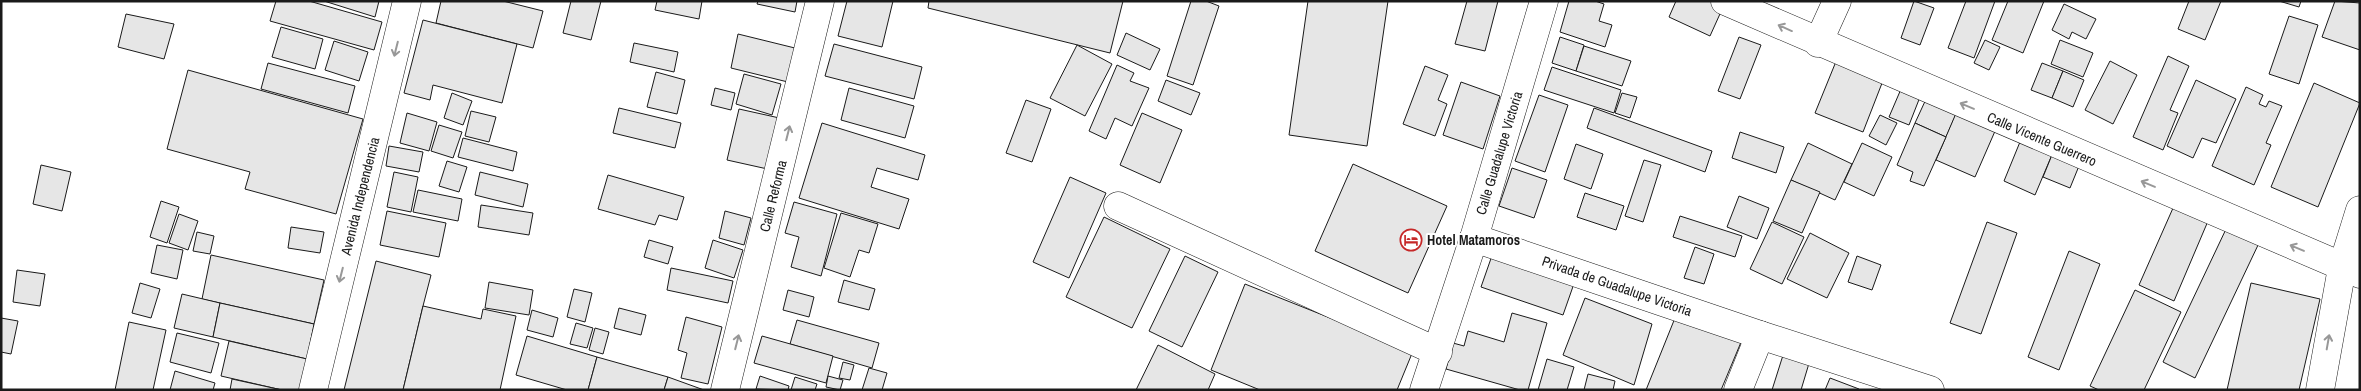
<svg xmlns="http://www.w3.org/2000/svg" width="2361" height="391" font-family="'Archivo Narrow',sans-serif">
<rect width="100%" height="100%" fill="#fff"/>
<g fill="#e6e6e6" stroke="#1a1a1a">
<path d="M276,1h33l73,21 -8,28 -104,-29z"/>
<path d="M324,1h55l-4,16z"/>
<path d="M441,1h62l40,10 -10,37 -97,-25z"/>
<path d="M571,1h30l-10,39 -28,-7z"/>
<path d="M657,1h45l-3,18 -44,-9z"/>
<path d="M758,1h39l-2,11 -38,-8z"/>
<path d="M847,1h46l-11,46 -44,-11z"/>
<path d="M929,1h194l-13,52 -182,-45z"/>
<path d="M1191,1h15l13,5 -26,79 -26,-9z"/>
<path d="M1308,1h80l-21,145 -78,-11z"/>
<path d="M1467,1h31l-13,50 -30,-7z"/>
<path d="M1569,1h26l9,3 -5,17 13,4 -7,22 -45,-15z"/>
<path d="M1676,1h39l9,4 -14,31 -41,-19z"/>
<path d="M1914,1l20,7 -14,37 -19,-7z"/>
<path d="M1966,1h29l-21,57 -26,-10z"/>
<path d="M2008,1h36l-21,52 -31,-13z"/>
<path d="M2189,1h32l-16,39 -27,-11z"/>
<path d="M2279,1h22l-2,6z"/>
<path d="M2335,1l25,2v47l-38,-13z"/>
<path d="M2064,4l32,15 -10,20 -14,-7 -3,7 -17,-9z"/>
<path d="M126,14l48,10 -10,35 -46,-12z"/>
<path d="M2289,16l29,9 -19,59 -30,-10z"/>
<path d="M423,20l94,24 -15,59 -69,-18 -3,15 -26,-7z"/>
<path d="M281,27l42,12 -8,30 -43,-12z"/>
<path d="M1126,33l34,16 -10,21 -33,-15z"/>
<path d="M738,34l65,16 -7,34 -65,-16z"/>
<path d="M1560,37l24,8 -8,26 -24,-8z"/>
<path d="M1739,37l22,8 -21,54 -22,-8z"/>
<path d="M1985,40l15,7 -11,23 -15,-7z"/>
<path d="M2060,40l33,13 -10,24 -32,-13z"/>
<path d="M334,41l34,11 -9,29 -34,-11z"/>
<path d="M634,43l44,9 -4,20 -44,-10z"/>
<path d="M834,44l88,23 -8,32 -89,-23z"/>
<path d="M1077,45l35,19 -27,52 -35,-18z"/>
<path d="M1584,46l47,15 -9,25 -46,-15z"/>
<path d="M2168,56l21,10 -19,44 8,3 -15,37 -30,-13z"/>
<path d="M1837,59l47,19 -21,54 -48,-19z"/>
<path d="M2110,61l27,14 -24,49 -28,-14z"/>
<path d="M268,63l87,23 -7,27 -87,-24z"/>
<path d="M2042,63l21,8 -11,27 -21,-8z"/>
<path d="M1117,65l17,8 -4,8 19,7 -17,38 -17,-8 -9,21 -17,-8z"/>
<path d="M1425,66l23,9 -10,25 9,4 -12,32 -32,-12z"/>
<path d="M1552,67l69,23 -7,23 -70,-23z"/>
<path d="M188,70l175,49 -27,95 -91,-25 5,-17 -83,-23z"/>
<path d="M2063,71l21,9 -11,27 -21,-9z"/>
<path d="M656,72l29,8 -8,34 -30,-7z"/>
<path d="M744,74l37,10 -9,31 -36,-11z"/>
<path d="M1166,80l34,13 -9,22 -33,-14z"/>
<path d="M2196,80l40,19 -20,44 -14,-5 -9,20 -26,-12z"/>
<path d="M1461,82l39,14 -17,53 -40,-14z"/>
<path d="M2314,83l46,20 -42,104 -47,-20z"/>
<path d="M2246,87l17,8 -4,9 7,3 3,-6 13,5 -16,37 5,2 -17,40 -42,-19z"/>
<path d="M715,88l20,5 -4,17 -20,-5z"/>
<path d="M849,88l65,18 -9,32 -64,-18z"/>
<path d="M1901,89l19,8 -11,28 -20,-8z"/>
<path d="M452,93l20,8 -9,24 -19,-7z"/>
<path d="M1622,93l15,4 -7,21 -15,-5z"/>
<path d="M1539,95l29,10 -23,67 -30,-11z"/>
<path d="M1927,97l31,13 -12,27 -31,-14z"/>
<path d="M1026,100l25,9 -19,53 -26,-9z"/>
<path d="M1960,104l39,18 -24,55 -39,-17z"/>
<path d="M619,108l62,15 -6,25 -62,-15z"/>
<path d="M1594,108l118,43 -7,21 -118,-44z"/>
<path d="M739,109l45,10 -12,51 -45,-10z"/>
<path d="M471,111l25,6 -7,25 -24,-6z"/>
<path d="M407,113l30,9 -8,29 -29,-8z"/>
<path d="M1142,113l40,17 -22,53 -40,-18z"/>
<path d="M1880,115l17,8 -11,22 -17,-9z"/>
<path d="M822,123l103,32 -7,25 -41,-12 -6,19 38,12 -10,30 -100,-31z"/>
<path d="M1915,123l31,14 -22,49 -14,-5 3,-9 -16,-7z"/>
<path d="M439,125l23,7 -9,26 -22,-7z"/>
<path d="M1740,132l44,15 -8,26 -44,-15z"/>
<path d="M2022,137l32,13 -19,45 -31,-14z"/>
<path d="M463,138l54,14 -4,19 -55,-14z"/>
<path d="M1808,143l44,21 -17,36 -44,-20z"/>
<path d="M1862,143l30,14 -18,39 -30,-14z"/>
<path d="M1576,144l27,10 -12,35 -27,-10z"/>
<path d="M389,146l34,6 -4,20 -33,-6z"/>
<path d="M2054,150l27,11 -11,27 -27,-11z"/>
<path d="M1644,160l17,5 -18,57 -18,-6z"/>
<path d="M447,161l20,6 -8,25 -20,-6z"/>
<path d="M1353,164l94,42 -39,87 -93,-42z"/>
<path d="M41,165l30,7 -9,39 -29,-7z"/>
<path d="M1512,168l35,12 -13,38 -35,-12z"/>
<path d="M394,172l24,5 -7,35 -24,-5z"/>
<path d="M480,172l48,12 -5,23 -48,-12z"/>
<path d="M608,175l76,22 -7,23 -18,-5 -4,10 -57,-16z"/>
<path d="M1070,177l36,16 -37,85 -36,-16z"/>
<path d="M1791,180l29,12 -18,41 -29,-12z"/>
<path d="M418,190l44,9 -4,22 -45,-9z"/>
<path d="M1585,193l39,13 -8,24 -39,-13z"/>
<path d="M1739,196l30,12 -12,31 -30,-12z"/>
<path d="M2177,199l34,15 -37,87 -35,-16z"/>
<path d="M161,201l18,6 -12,36 -17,-6z"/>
<path d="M794,202l43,12 -16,62 -30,-9 8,-30 -14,-4z"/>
<path d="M481,205l52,8 -4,22 -51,-8z"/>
<path d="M387,211l59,12 -7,34 -59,-12z"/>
<path d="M725,211l26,7 -7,27 -25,-7z"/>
<path d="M841,213l37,11 -9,29 -10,-3 -9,27 -26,-9z"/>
<path d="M179,214l19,7 -10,29 -19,-7z"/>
<path d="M1680,216l62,20 -7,21 -62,-20z"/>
<path d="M1104,217l66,32 -38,79 -66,-31z"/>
<path d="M1772,222l32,15 -22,47 -32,-15z"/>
<path d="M1987,222l30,11 -36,101 -31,-11z"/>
<path d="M291,227l33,5 -4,21 -32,-5z"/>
<path d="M2227,227l32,16 -64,135 -32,-16z"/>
<path d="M197,232l17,4 -4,18 -17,-3z"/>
<path d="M1810,233l39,20 -22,45 -40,-19z"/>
<path d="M649,240l24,7 -5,17 -24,-7z"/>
<path d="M713,240l30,10 -9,28 -29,-10z"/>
<path d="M157,245l26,5 -6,29 -26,-6z"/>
<path d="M1495,247l82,28 -14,40 -82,-28z"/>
<path d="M1695,247l19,7 -10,30 -20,-6z"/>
<path d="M2069,251l31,13 -41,106 -31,-13z"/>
<path d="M211,255l113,25 -10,44 -112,-25z"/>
<path d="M1185,256l33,16 -36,75 -33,-16z"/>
<path d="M1857,256l24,9 -9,25 -24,-8z"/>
<path d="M376,261l55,14 -8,31 -20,84h-59z"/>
<path d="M671,268l62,13 -5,22 -61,-13z"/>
<path d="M17,270l28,4 -5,32 -27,-4z"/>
<path d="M844,280l31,9 -6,21 -31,-8z"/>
<path d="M489,282l44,8 -4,25 -44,-7z"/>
<path d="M140,283l20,6 -9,29 -19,-5z"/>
<path d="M2251,283l69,16 -21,91h-72z"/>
<path d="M1245,284l168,67 -16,39h-137l-49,-20z"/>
<path d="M574,289l18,4 -7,29 -18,-5z"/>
<path d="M788,290l26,7 -5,20 -26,-7z"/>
<path d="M2135,290l46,22 -37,78h-45l-9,-4z"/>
<path d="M182,294l38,9 -7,34 -39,-9z"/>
<path d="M1585,298l67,26 -18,61 -71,-30z"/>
<path d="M220,303l94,21 -7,35 -94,-22z"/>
<path d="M423,306l58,13 2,-10 33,7 -16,74h-97z"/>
<path d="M619,308l27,7 -5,20 -27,-7z"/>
<path d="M1679,308l65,27 -23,55h-75z"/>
<path d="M532,310l26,8 -5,19 -26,-7z"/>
<path d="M1512,313l35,10 -19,67h-8l-74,-21 7,-26 11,3 4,-15 36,11z"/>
<path d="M686,317l36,10 -14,57 -27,-6 6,-25 -9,-3z"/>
<path d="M1,318l17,3 -7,33 -10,-2z"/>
<path d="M797,320l82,23 -7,25 -82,-24z"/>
<path d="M129,322l37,8 -13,60h-38z"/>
<path d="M576,323l17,5 -6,20 -17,-4z"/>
<path d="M595,328l14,4 -6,22 -14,-4z"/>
<path d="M177,333l42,10 -8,30 -41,-11z"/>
<path d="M527,336l70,21 -9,33h-21l-51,-15z"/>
<path d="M762,336l71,20 -7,27 -72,-20z"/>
<path d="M229,341l78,18 -7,31h-18l-61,-14z"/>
<path d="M1158,345l57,29 -7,16h-72z"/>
<path d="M1784,352l26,8 -9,30h-29z"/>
<path d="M597,357l71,20 -4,13h-76z"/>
<path d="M1547,359l27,8 -7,23h-29z"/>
<path d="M843,362l11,3 -4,15 -11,-2z"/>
<path d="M869,368l18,5 -5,17h-20z"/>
<path d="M175,371l40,12 -2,7h-43z"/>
<path d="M1588,374l27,7 -2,9h-29z"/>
<path d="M760,376l29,10 -1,4 -32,-1z"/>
<path d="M828,376l15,4 -3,10 -14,-3z"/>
<path d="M668,377l36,13h-40z"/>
<path d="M795,377l22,7 -2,6h-24z"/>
<path d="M1830,378l29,11v1h-34z"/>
<path d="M232,379l50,11h-52z"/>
</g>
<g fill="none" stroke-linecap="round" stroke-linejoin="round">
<g stroke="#1a1a1a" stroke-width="29">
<g id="minor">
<path d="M1725,1l635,273"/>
<path d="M1818,43l19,-42"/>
<path d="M1118,206l320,146"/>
<path d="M1474,238l286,97 170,55"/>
<path d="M313,390l94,-389"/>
<path d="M725,390l95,-389"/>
<path d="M1424,390l50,-152 70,-237"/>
<path d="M1738,390l22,-55"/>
<path d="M2320,390l22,-122 18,-58"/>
</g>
</g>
<use href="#minor" stroke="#fff" stroke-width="28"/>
</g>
<defs><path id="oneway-shaft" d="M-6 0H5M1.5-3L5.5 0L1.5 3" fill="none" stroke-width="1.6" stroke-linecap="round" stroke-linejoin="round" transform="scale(1.25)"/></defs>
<g stroke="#989898">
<use href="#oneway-shaft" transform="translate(1785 28) rotate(-156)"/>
<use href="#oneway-shaft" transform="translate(396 49) rotate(104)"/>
<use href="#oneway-shaft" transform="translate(1967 106) rotate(-157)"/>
<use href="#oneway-shaft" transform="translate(788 133) rotate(-76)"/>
<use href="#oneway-shaft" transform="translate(2148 184) rotate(-157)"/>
<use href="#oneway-shaft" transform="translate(2297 248) rotate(-157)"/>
<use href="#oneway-shaft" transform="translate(341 275) rotate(104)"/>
<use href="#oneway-shaft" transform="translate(737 342) rotate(-76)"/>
<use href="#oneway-shaft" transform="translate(2328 342) rotate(-80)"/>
</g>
<defs>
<g id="hotel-ring" transform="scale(1.125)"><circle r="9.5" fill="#fff" stroke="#c62828" stroke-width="1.5"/><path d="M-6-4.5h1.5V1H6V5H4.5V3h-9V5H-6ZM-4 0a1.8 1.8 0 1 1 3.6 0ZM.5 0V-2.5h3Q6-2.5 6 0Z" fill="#c62828"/></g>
</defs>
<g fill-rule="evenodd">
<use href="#hotel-ring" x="1411" y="240"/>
</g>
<g text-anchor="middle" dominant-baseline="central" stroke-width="4" stroke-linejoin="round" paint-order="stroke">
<g font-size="14" fill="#1a1a1a" stroke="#fff">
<text transform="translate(2042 139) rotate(23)">Calle Vicente Guerrero</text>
<text transform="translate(1499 153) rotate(-73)">Calle Guadalupe Victoria</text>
<text transform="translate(360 196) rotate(-76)">Avenida Independencia</text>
<text transform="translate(773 196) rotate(-76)">Calle Reforma</text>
<text transform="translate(1617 286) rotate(19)">Privada de Guadalupe Victoria</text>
</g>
<g font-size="14" font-weight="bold" fill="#1a1a1a" stroke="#fff" text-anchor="start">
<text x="1427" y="240">Hotel Matamoros</text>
</g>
</g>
<rect width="2361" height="391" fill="none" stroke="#1a1a1a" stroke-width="5"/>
</svg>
